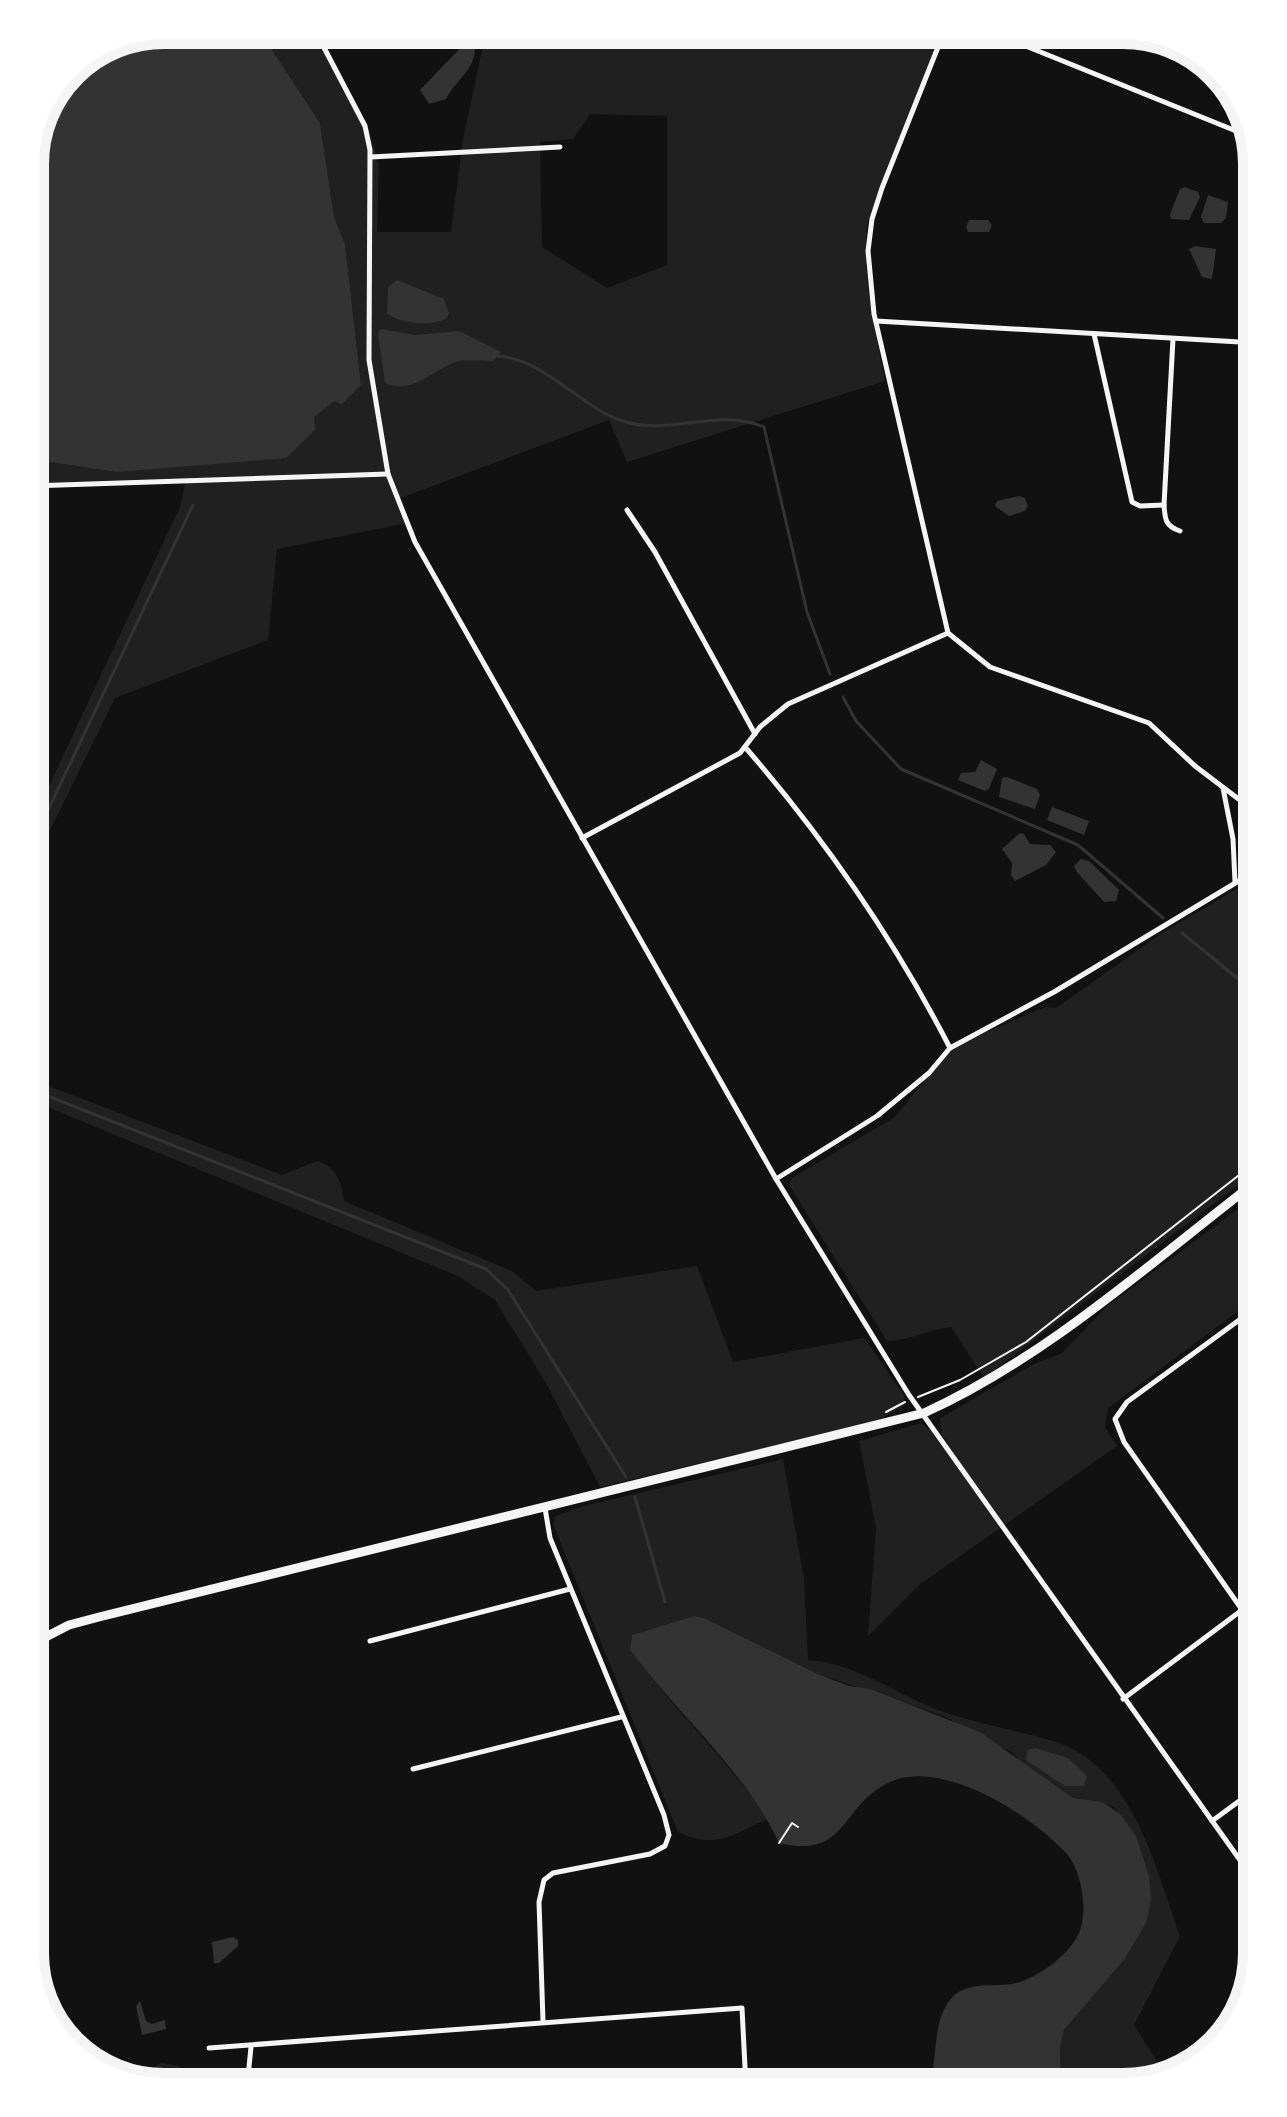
<svg xmlns="http://www.w3.org/2000/svg" width="1287" height="2117" font-family="Rubik,sans-serif">
<rect width="100%" height="100%" fill="#111"/>
<g fill="#202020" fill-rule="evenodd">
<path d="M941,32l-74,192c-5,54 8,104 18,157l-258,81 -18,-42 -211,79 9,24 -130,26 -9,91 -153,58 -85,173v-45l150,-319 6,-27 -156,6v-27l86,13 198,-55 7,-9 40,-23 -16,-141 -11,-27 -14,-94 -55,-84 54,-1 46,88 2,-2 12,40 -2,68h74l12,-93 20,-93 -5,-9zM590,114l77,2v149l-60,23 -65,-41 -2,-105 33,-3z"/>
<path d="M1257,877v294l-273,207 -33,-51c-23,3 -41,13 -64,14l-98,-156 3,-7 103,-61 55,-69 95,-41 11,1 109,-77z"/>
<path d="M30,1079l252,96 35,-14c19,6 25,20 27,40l168,70 24,20 161,-25 36,96 131,-24 40,57v11l-28,15 -276,66 -54,-104 -51,-83 -37,-24 -428,-176z"/>
<path d="M1250,1200h7v97l-149,111 -3,19 12,19 -198,139 -51,51 8,-108 -17,-87 62,-18 10,8 59,82 -48,-79 -2,-16 94,-54 28,-11 44,-46z"/>
<path d="M783,1459l21,120 4,81c47,3 86,33 130,50 39,14 79,20 118,32 76,24 100,127 124,194l-46,89 33,52 -44,10h-57l-5,-12 -1,-26 4,-19 60,-70 12,-124 -21,-28 -12,-6 -30,-4 -48,-32 -12,-13 -69,-37 -126,-42 -114,-56 -10,-2 -62,19 -2,15c43,59 97,109 138,169 -37,16 -52,31 -90,13l-125,-308 3,-8 28,-10z"/>
<path d="M62,2029l45,37 25,12 30,-15 17,3 8,11v10h-31l-66,-22 -30,-34z"/>
</g>
<g fill="#333">
<path d="M471,37l3,2c6,29 -17,38 -28,60l-17,5 -9,-14z"/>
<path d="M265,39l55,84 14,94 11,27 16,141 -19,19 -8,-3 -20,16 1,13 -29,28 -170,14 -86,-13v-303l40,-87 43,-29z"/>
<path d="M1185,187l13,5 2,5 -11,23 -18,-1 -1,-5 10,-25z"/>
<path d="M1208,195l20,7 -2,16 -5,5h-17l-3,-6z"/>
<path d="M969,220h19l4,5 -3,7h-21l-2,-5z"/>
<path d="M1195,246l21,3 -4,30 -10,-2 -13,-28z"/>
<path d="M397,280l47,19 5,14 -3,6c-16,7 -44,5 -59,-5l1,-27z"/>
<path d="M381,329l34,6 44,-4 42,21 -7,9c-12,0 -27,-2 -39,1 -24,9 -42,33 -70,21l-7,-50z"/>
<path d="M1019,496l6,2 3,8 -3,5 -16,5 -14,-10 2,-5z"/>
<path d="M981,760l16,9 -8,20 -4,2 -27,-11 3,-7 14,-1z"/>
<path d="M1007,777l30,12 3,6 -5,14 -36,-12 3,-19z"/>
<path d="M1052,807l37,14 -5,14 -37,-15z"/>
<path d="M1020,833l4,1 6,10 20,1 6,7 -10,13 -31,16 -4,-6 1,-12 -10,-14z"/>
<path d="M1081,859l8,2 30,29 -3,11 -12,1 -28,-31 -2,-5z"/>
<path d="M694,1616l10,2 114,56 31,12 21,3 110,43 93,66 30,4 17,12 16,22 13,40 2,24 -5,23 -22,37 -60,70 -4,19 1,26 5,12h-138c11,-27 3,-63 22,-87 14,-19 41,-13 62,-16 23,-4 55,-27 66,-49 11,-22 4,-63 -11,-81 -35,-39 -128,-99 -181,-70 -47,25 -39,75 -107,59 -34,-73 -101,-128 -149,-193l2,-15z"/>
<path d="M1035,1748l33,10 19,18 -3,10h-19l-39,-26 2,-10z"/>
<path d="M233,1937l5,3v6l-19,17h-5l-2,-21z"/>
<path d="M140,2001l6,20 6,3 13,-4 1,9 -24,6 -6,-29z"/>
</g>
<g fill="none" stroke-linecap="round" stroke-linejoin="round">
<g stroke="#333" stroke-width="3">
<path d="M497,356c47,3 78,46 120,63 49,20 99,-13 147,8l43,185 23,62"/>
<path d="M843,697l13,24 45,48 177,76 85,73"/>
<path d="M30,848l163,-343"/>
<path d="M1182,933l60,49 15,7"/>
<path d="M30,1089l456,180 22,21 118,187"/>
<path d="M635,1497l30,105"/>
</g>
<g stroke="#f5f5f5" stroke-width="2">
<path d="M918,1397l42,-17 66,-38 231,-181"/>
<path d="M886,1412l19,-10"/>
<path d="M779,1843l13,-20 6,4"/>
</g>
<g stroke="#f5f5f5" stroke-width="5">
<path d="M944,32l-62,156 -10,31 -4,32 6,63 74,319 42,34 159,56 46,43 62,47"/>
<path d="M991,32l260,105"/>
<path d="M319,38l46,88 5,24 -1,210 19,114 27,68 361,637 133,216 348,489"/>
<path d="M371,157l189,-10"/>
<path d="M876,321l381,22"/>
<path d="M1094,334l38,168 8,4 24,-1"/>
<path d="M1173,339l-9,166c1,14 1,21 16,26"/>
<path d="M30,486l358,-12"/>
<path d="M627,510l28,42 100,182"/>
<path d="M745,747c79,91 150,194 205,301"/>
<path d="M1223,788l10,51 2,43"/>
<path d="M582,838l158,-85 20,-26 28,-23 160,-71"/>
<path d="M776,1179l101,-63 52,-43 21,-25 104,-56 203,-122"/>
<path d="M1257,1631l-133,-189 -9,-23 12,-17 130,-95"/>
<path d="M370,1641l200,-52"/>
<path d="M1123,1699l119,-89"/>
<path d="M413,1769l208,-52"/>
<path d="M1212,1821l45,-33"/>
<path d="M543,2021l-4,-119 5,-22 9,-7 97,-19 15,-8 4,-11 -5,-20 -114,-277 -5,-30"/>
<path d="M209,2048l533,-40 4,79"/>
<path d="M247,2087l4,-40"/>
</g>
<path stroke="#f5f5f5" stroke-width="9" d="M30,1645l39,-20 30,-8 825,-204c123,-56 226,-150 333,-232"/>
</g>
<path d="M0 0H1287V2117H0ZM164 44H1123A120 120 0 0 1 1243 164V1953A120 120 0 0 1 1123 2073H164A120 120 0 0 1 44 1953V164A120 120 0 0 1 164 44Z" fill="#fff" fill-rule="evenodd"/>
<path fill="none" stroke="#f5f5f5" stroke-width="10" d="M164 44H1123A120 120 0 0 1 1243 164V1953A120 120 0 0 1 1123 2073H164A120 120 0 0 1 44 1953V164A120 120 0 0 1 164 44Z"/>
</svg>
